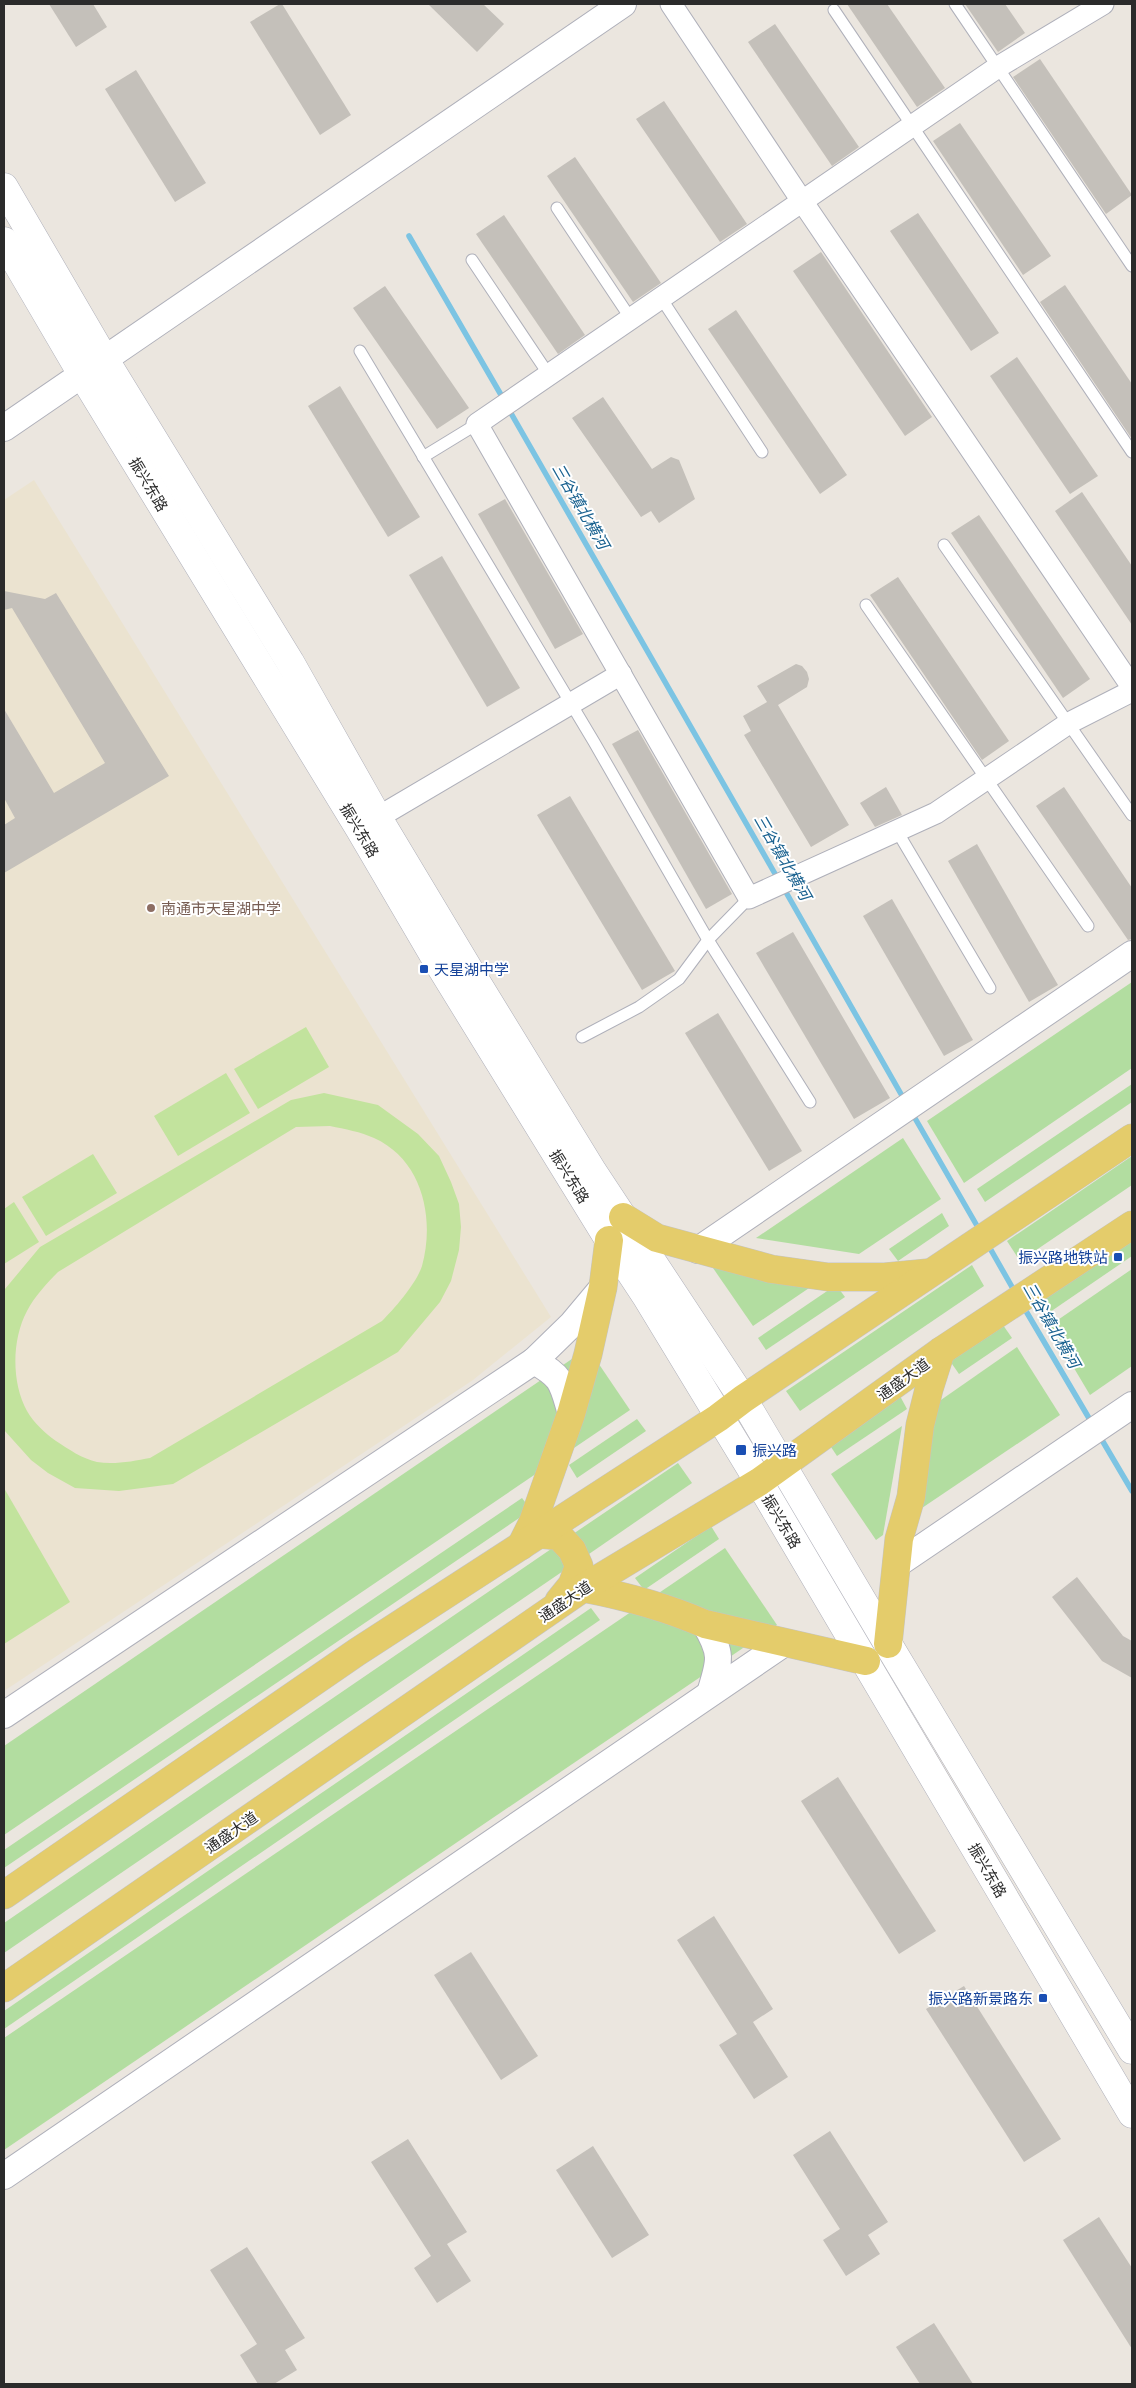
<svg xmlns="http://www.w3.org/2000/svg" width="1136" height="2388" font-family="'Open Sans','Noto Sans SC',sans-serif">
<rect width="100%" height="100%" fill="#ebe6df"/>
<path fill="#ebe3d0" d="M34,480l517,837 -78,63 -469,311v-1191z"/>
<g fill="#b2dda0">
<path d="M1132,982v86l-168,115 -37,-62z"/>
<path d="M1132,1084v18l-147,100 -8,-13z"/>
<path d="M903,1138l38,61 -82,55 -103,-16z"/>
<path d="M1132,1156v29l-112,76 -13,-20z"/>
<path d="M942,1213l7,13 -51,35 -9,-12z"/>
<path d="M1132,1238v18l-82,56 -9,-13z"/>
<path d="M722,1261l93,23 -62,42 -40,-58z"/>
<path d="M972,1265l12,21 -184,125 -14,-20z"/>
<path d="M1132,1269v97l-42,29 -41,-69z"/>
<path d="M836,1285l9,12 -79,53 -8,-12z"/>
<path d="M1003,1325l9,13 -53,36 -9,-13z"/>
<path d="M1017,1347l43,68 -141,95 19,-108z"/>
<path d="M588,1348l42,62 -626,425v-89z"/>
<path d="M900,1396l7,13 -70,47 -8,-12z"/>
<path d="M637,1419l9,12 -69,47 -8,-13z"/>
<path d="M902,1426l-19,109 -7,5 -45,-66z"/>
<path d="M678,1463l14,20 -103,71 -16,-20z"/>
<path d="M522,1498l9,12 -527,358v-18z"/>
<path d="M711,1526l8,13 -75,51 -9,-12z"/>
<path d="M554,1547l15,20 -565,386v-30z"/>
<path d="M725,1548l52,77 -773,525v-112z"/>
<path d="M591,1608l9,12 -596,409v-18z"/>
</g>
<g fill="#c2e39d" fill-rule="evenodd">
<path d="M306,1027l23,40 -71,42 -24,-40z"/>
<path d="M226,1073l24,40 -72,43 -24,-40z"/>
<path d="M324,1093l54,12 40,29 21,22 12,26 8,22 2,23 -2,23 -8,31 -11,21 -42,50 -225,132 -54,7 -44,-3 -27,-15 -17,-13 -27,-30 1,-141 35,-42 251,-147zM330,1126c15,3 31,6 44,12 49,22 61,81 48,128 -6,18 -27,42 -40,55l-232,137c-16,3 -36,7 -53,4 -14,-3 -29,-13 -41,-21 -11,-8 -22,-18 -29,-30 -16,-29 -15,-72 0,-100 7,-14 20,-28 31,-39l238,-145z"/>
<path d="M93,1154l24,39 -71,43 -24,-39z"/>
<path d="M14,1202l25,40 -35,22v-55z"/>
<path d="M4,1488l66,114 -66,42z"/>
</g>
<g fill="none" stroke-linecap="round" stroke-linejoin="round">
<g stroke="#7cc4e3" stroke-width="5.5">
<path d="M409,236l95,164"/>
<path d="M508,408l270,471"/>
<path d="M783,887l122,214"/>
<path d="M912,1113l68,118"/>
<path d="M987,1243l29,51"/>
<path d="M1023,1306l70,119"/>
<path d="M1099,1435l33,56"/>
</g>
</g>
<g fill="#c4c0ba">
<path d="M49,4h44l14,23 -31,20z"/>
<path d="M280,4h2l69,111 -31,20 -70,-113z"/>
<path d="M428,4h55l21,20 -27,28z"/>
<path d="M847,4h40l58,84 -28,19z"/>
<path d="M965,4h40l20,29 -27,19z"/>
<path d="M775,24l84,123 -27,19 -84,-124z"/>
<path d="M1040,59l92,136 -26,19 -93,-137z"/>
<path d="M136,70l70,113 -31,19 -70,-113z"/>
<path d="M664,101l83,123 -27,18 -84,-123z"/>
<path d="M960,123l91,133 -28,19 -90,-134z"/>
<path d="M575,157l86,126 -28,19 -86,-126z"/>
<path d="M918,213l81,120 -28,18 -81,-120z"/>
<path d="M504,215l81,120 -27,19 -82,-120z"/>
<path d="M821,252l111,165 -27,19 -112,-165z"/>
<path d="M1065,285l67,99v55l-92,-137z"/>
<path d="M385,286l84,122 -32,21 -84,-121z"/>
<path d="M736,310l111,165 -27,19 -112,-165z"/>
<path d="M1017,357l81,119 -28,18 -80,-118z"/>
<path d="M340,386l80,131 -32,20 -80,-131z"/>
<path d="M603,397l49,72 19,-12 8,3 16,39 -36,24 -8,-12 -10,6 -69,-99z"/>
<path d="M1082,492l50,74v59l-77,-114z"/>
<path d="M505,499l78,135 -28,15 -77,-135z"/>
<path d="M979,515l111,164 -27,19 -112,-165z"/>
<path d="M442,556l78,132 -33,19 -78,-132z"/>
<path d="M898,577l111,164 -27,19 -112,-165z"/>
<path d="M4,591l41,8 11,-6 113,183 -165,97v-48l11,-7 -11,-20v-89l50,84 51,-30 -93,-155 -8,2z"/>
<path d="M796,664l6,2 5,6 2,7 -2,8 -29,18 71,120 -38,22 -67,-112 7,-4 -8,-15 24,-14 -10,-16z"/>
<path d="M638,730l94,164 -26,15 -94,-165z"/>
<path d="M886,787l16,28 -27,12 -15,-24z"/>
<path d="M1064,787l68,101v51l-4,1 -92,-134z"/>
<path d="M570,796l105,175 -33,19 -105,-175z"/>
<path d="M977,844l81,141 -29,17 -81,-141z"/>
<path d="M892,899l81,141 -29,16 -81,-140z"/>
<path d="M793,932l97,166 -36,21 -98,-166z"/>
<path d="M718,1013l84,138 -33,20 -84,-138z"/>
<path d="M1077,1577l46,59 9,5v37l-30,-17 -50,-64z"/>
<path d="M838,1777l98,154 -37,23 -98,-153z"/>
<path d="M714,1916l59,93 -20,13 35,55 -34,22 -35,-54 18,-11 -60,-94z"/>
<path d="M471,1952l67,104 -37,24 -67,-105z"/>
<path d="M964,1986l97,153 -37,23 -98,-153z"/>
<path d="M830,2131l58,91 -20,13 12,19 -34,22 -23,-36 17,-11 -47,-74z"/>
<path d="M408,2139l59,93 -20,12 24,37 -34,22 -23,-35 17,-12 -60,-94z"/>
<path d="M593,2146l56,89 -37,23 -56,-88z"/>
<path d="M1099,2217l33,51v81l-69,-109z"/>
<path d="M247,2247l58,91 -20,12 12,20 -23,14h-16l-18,-29 17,-11 -47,-74z"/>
<path d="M934,2323l39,61h-53l-24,-37z"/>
</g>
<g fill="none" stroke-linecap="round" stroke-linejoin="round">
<g stroke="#afb0ba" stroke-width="13">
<g id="service">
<path d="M955,4l177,262"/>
<path d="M834,10l298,442"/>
<path d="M557,208l74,111"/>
<path d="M472,260l77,115"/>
<path d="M661,298l101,154"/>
<path d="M360,351l234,391 114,198 102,162"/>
<path d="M423,457l54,-33"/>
<path d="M944,545l188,270"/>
<path d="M866,605l222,321"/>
<path d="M897,831l93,157"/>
<path d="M582,1037l57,-30 40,-28 29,-39 41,-42"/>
</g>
</g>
<g stroke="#afb0ba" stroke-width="23">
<g id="minor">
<path d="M671,4l131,197 330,486"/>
<path d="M1103,4l-105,63 -521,357 272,474 187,-85 133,-90 63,-32"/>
<path d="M365,825l256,-151"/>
</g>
</g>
<g stroke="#afb0ba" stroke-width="28">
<g id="tertiary">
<path d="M4,428l619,-424"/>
<path d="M698,1250l434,-296"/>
<path d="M534,1361c29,16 28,22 37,53"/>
<path d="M896,1565l236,-160"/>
<path d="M705,1624c18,30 15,37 5,69"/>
<path d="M4,1715l530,-354 38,-37 31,-37"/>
<path d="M4,2176l779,-532"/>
</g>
</g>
<g stroke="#afb0ba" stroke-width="29">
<g id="secondary">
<path d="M4,187l101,173 185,302 88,156 99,165 116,189 150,227 145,245 244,406"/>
<path d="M4,241l79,135 276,452 78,133 172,279 37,56 113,186 373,632"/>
</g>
</g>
<g stroke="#c4c4c4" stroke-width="29">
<g id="primary">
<path d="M623,1217l34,21 114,31 57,8h57l42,-4"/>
<path d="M538,1534l21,2 13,14 7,16 -7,19 -13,16"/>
<path d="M521,1546l12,-24 38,-108 17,-60 15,-67 6,-47"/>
<path d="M583,1588c42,8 83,19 122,36l161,37"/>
<path d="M888,1644l11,-105 12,-42 9,-72 9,-36 12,-38"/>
<path d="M4,1895l353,-243 361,-234 25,-19 389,-261"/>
<path d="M4,1988l579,-400 176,-106 182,-131 191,-126"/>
</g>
</g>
<use href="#service" stroke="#fff" stroke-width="11"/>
<use href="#minor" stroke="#fff" stroke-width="21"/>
<use href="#tertiary" stroke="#fff" stroke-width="26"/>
<use href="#secondary" stroke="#fff" stroke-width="28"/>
<use href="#primary" stroke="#e4cc6b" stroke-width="28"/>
</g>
<circle fill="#8d6e63" stroke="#fff" stroke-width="2" cx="151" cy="908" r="5"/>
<g fill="#1a4fb4" stroke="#fff" stroke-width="2">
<rect x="419" y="964" width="10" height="10" rx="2.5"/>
<rect x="1113" y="1252" width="10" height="10" rx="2.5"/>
<rect x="735" y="1444" width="12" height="12" rx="2.5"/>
<rect x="1038" y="1993" width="10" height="10" rx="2.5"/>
</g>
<g text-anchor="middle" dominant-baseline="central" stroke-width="4" stroke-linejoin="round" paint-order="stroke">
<g font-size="15" fill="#2b2b2b" stroke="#fff">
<text transform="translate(149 484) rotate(59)">振兴东路</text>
<text transform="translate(360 830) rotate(59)">振兴东路</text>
<text transform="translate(570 1176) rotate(58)">振兴东路</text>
<text transform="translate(903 1379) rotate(-36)">通盛大道</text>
<text transform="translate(782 1521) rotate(59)">振兴东路</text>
<text transform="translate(565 1601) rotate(-34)">通盛大道</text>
<text transform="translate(231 1832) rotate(-35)">通盛大道</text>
<text transform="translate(988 1870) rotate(60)">振兴东路</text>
</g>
<g font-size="15" fill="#785e54" stroke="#fff" text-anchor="start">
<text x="161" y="908">南通市天星湖中学</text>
</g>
<g font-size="15" fill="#164399" stroke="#fff" text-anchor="start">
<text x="434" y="969">天星湖中学</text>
<text x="1108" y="1257" text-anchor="end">振兴路地铁站</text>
<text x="752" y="1450">振兴路</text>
<text x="1033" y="1998" text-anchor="end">振兴路新景路东</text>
</g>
<g font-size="16" font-style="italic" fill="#1a6290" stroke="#fff">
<text transform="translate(581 506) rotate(60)">三谷镇北横河</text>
<text transform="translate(783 857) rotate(60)">三谷镇北横河</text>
<text transform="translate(1052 1325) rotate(60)">三谷镇北横河</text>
</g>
</g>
<rect width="1136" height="2388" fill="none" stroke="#2b2b2b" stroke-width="10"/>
</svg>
